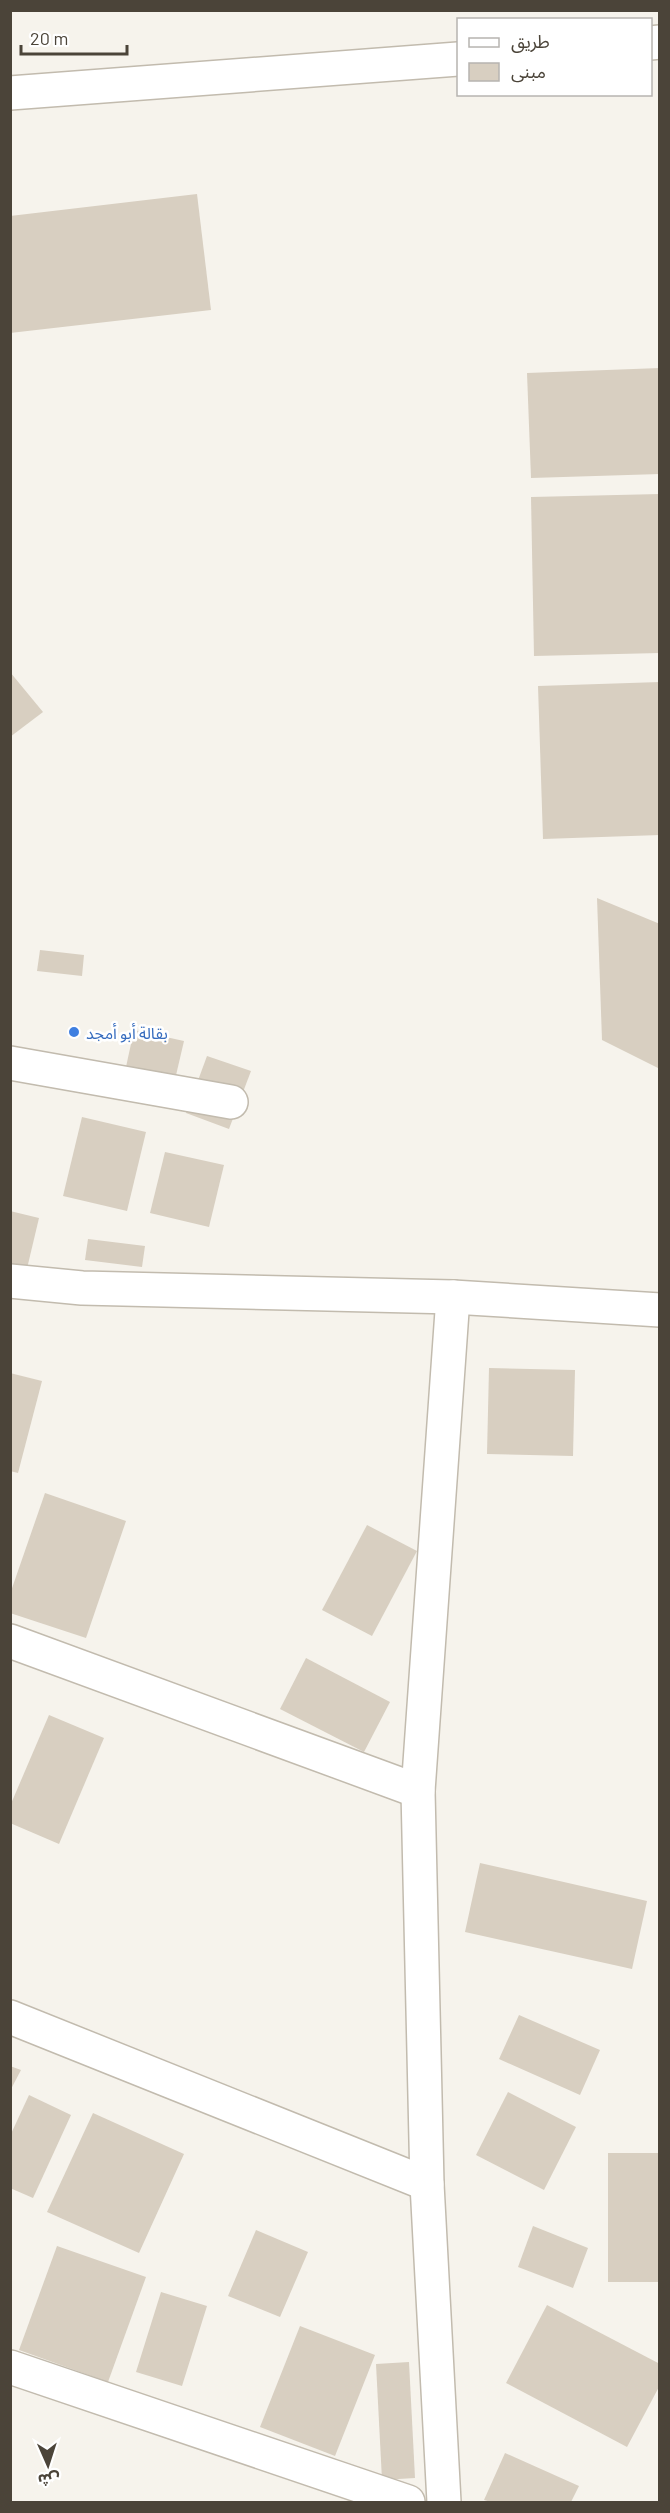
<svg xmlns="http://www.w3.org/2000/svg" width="670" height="2513" font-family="Barlow,'Noto Sans Arabic',sans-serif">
<rect width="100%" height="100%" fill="#f6f3ec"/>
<g fill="#d8cfc1">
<path d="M197,194l14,116 -201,23v-117z"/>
<path d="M660,368v106l-129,4 -4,-105z"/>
<path d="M660,494v159l-126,3 -3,-159z"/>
<path d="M10,672l33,40 -33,25z"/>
<path d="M660,682v153l-117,4 -5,-153z"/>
<path d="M597,898l63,26v145l-58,-29z"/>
<path d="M40,950l44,5 -2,21 -45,-5z"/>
<path d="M134,1030l50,11 -14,60 -49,-11z"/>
<path d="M207,1056l44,15 -22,58 -43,-16z"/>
<path d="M82,1117l64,15 -19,79 -64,-15z"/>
<path d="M165,1152l59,13 -15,62 -59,-14z"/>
<path d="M10,1211l29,7 -14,59 -15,-3z"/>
<path d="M88,1239l57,7 -3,21 -57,-7z"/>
<path d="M489,1368l86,2 -2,86 -86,-2z"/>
<path d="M10,1373l32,8 -24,92 -8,-2z"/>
<path d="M45,1493l81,28 -40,117 -76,-25v-19z"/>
<path d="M367,1525l50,26 -45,85 -50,-26z"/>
<path d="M306,1658l84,44 -26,50 -84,-43z"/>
<path d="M49,1715l55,23 -45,106 -49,-21v-17z"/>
<path d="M480,1863l167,38 -15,68 -167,-37z"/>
<path d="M519,2015l81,35 -20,45 -81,-36z"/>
<path d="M10,2066l11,4 -11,21z"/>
<path d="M508,2092l68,35 -32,63 -68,-35z"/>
<path d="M29,2095l42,20 -38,83 -23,-10v-52z"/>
<path d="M93,2113l91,41 -45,99 -92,-41z"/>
<rect x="608" y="2153" width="52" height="129"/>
<path d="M533,2226l55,22 -15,40 -55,-21z"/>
<path d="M256,2230l52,22 -28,65 -52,-21z"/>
<path d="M57,2246l89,31 -38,105 -89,-32z"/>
<path d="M161,2292l46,14 -25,80 -46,-14z"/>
<path d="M547,2305l113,59v21l-33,62 -121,-64z"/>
<path d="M300,2326l75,29 -40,101 -75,-29z"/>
<path d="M409,2362l6,116 -33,2 -6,-116z"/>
<path d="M505,2453l74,33 -8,16h-80l-7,-2z"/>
</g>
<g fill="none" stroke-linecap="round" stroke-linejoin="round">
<g stroke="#c2bbae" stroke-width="36">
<g id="minor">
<path d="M650,43l10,-1"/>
<path d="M10,93l448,-34"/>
<path d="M10,1063l221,39"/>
<path d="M10,1281l72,7 371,9 207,13"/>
<path d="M10,1641l408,150"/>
<path d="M10,2017l417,167"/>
<path d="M10,2367l398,135"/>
<path d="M444,2502l-17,-318 -9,-393 35,-494"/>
</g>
</g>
<use href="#minor" stroke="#fff" stroke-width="33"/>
</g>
<circle fill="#3f7fe0" stroke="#fff" stroke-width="2" cx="74" cy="1032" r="6"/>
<g text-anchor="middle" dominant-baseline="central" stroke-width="5" stroke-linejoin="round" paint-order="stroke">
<g font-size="16" fill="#366cbe" stroke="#fff" text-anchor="start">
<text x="86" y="1032">بقالة أبو أمجد</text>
</g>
</g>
<rect width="670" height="2513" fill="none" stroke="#4b4439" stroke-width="24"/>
<rect x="457" y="18" width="195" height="78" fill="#ffffff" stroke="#b7b4b0" stroke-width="1.5"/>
<rect x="469" y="38" width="30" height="9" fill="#ffffff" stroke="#b7b4b0" stroke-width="1.5"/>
<text x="511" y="48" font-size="18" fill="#4b4439">طريق</text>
<rect x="469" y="63" width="30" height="18" fill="#d8cfc1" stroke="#b7b4b0" stroke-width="1.5"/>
<text x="511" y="78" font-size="18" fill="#4b4439">مبنى</text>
<g transform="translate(48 2465) rotate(177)" stroke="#ffffff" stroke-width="4.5" paint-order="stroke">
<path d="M0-4.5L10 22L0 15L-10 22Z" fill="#4b4439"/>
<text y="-9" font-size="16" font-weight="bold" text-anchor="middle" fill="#4b4439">ش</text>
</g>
<path d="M21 45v9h106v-9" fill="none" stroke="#4b4439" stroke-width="3"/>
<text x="30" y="45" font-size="18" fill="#4b4439" stroke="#ffffff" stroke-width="4.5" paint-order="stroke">20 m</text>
</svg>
